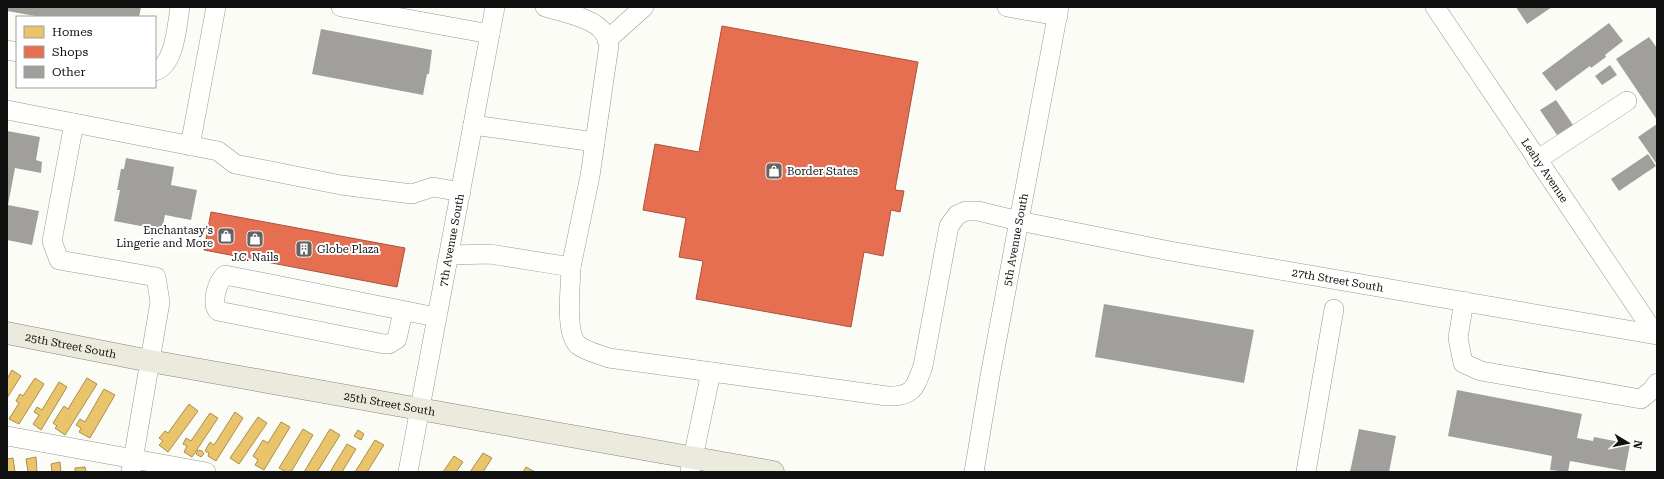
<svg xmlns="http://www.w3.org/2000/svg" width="1664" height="479" font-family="'Roboto Serif',serif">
<rect width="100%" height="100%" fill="#fcfcf7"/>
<g fill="#e9c46a" stroke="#a88e4f">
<path d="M12,370l9,6 -14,22v-19z"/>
<path d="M35,378l9,6 -25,40 -10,-5 10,-16 -3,-2 4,-7 3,2z"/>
<path d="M87,378l10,6 -32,51 -10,-7 2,-2 -4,-3 11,-17 4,3z"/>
<path d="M59,382l8,5 -26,43 -8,-6 6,-9 -5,-3 3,-5 5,3z"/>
<path d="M104,389l11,6 -25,43 -11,-6 2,-4 -5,-3 4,-6 5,3z"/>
<path d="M189,404l9,7 -30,41 -9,-7 4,-4 -4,-3 6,-7 3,2z"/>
<path d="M235,412l8,6 -27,43 -8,-5 1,-3 -4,-2 5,-9 4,3z"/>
<path d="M210,413l8,5 -26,39 -8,-5 3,-6 -4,-2 3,-6 5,3z"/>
<path d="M258,417l9,6 -28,41 -9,-6z"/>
<path d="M281,422l9,5 -26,43 -9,-5 3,-5 -5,-4 10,-16 5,3z"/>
<path d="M303,429l10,6 -22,37h-5l-7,-4z"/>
<path d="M330,429l10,6 -23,37h-13z"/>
<path d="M358,430l6,4 -3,6 -7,-4z"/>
<path d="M375,440l9,5 -17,27h-12z"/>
<path d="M347,444l9,5 -14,23h-12z"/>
<path d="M198,450l4,1 2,3 -3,3 -5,-3z"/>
<path d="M483,453l9,5 -9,14h-13z"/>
<path d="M454,456l9,6 -7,10h-13z"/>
<path d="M36,457l1,15h-9l-2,-13z"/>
<path d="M13,458l2,14h-8v-13z"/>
<path d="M60,462l1,10h-9l-1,-8z"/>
<path d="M85,467l1,5h-11v-4z"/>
<path d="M526,467l9,5h-12z"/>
</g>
<g fill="#e76f51" stroke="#a7533e">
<path d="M722,26l196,36 -23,128 9,1 -4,21 -9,-2 -8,46 -19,-4 -13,75 -155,-28 7,-38 -24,-4 7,-39 -43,-8 12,-66 44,8z"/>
<path d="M211,212l194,36 -8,39 -193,-37z"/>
</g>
<g fill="#a09f9c">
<path d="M7,7h134l-2,10h-98l-34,-6z"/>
<path d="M1516,7h36l-25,17z"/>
<path d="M1609,23l14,18 -18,14 1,2 -15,11 -1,-2 -34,25 -14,-18z"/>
<path d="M321,29l111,21 -3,24h-2l-4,21 -111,-21z"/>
<path d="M1649,37l8,11v72l-41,-61z"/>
<path d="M1610,65l7,10 -15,10 -7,-9z"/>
<path d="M1556,100l17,25 -16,10 -17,-25z"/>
<path d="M1657,124v39h-1l-18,-26z"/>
<path d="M7,131l33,6 -4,23 6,2 -1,11 -26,-5 -7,37 31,6 -7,34 -25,-5z"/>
<path d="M1648,154l8,12 -37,25 -8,-12z"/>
<path d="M126,158l48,9 -3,18 26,5 -6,30 -26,-5 -3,15 -48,-9 6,-31h-3l4,-21h3z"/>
<path d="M1104,304l150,26 -10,53 -149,-26z"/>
<path d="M1457,390l125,24 -5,24 16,3 1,-4 36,7 -5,27 -55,-10 -2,11 -18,-2 2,-14 -104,-20z"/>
<path d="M1359,429l37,7 -7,36h-39z"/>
</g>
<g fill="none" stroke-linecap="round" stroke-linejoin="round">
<g stroke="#979795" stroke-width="20">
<g id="minor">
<path d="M341,7l149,27"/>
<path d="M1007,7l51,9"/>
<path id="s1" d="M1435,7l220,327"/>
<path d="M607,40l37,-33"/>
<path d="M7,50l10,2"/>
<path d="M155,71c20,-6 22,-46 25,-64"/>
<path d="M7,110l211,41 17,13 106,21 71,9 21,-7 28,5"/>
<path d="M74,123l-22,118 7,19 97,17 4,25 -29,170"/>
<path d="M473,125l122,17"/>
<path d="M190,146l26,-139"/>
<path d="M1537,160l90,-59"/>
<path d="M450,255l40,-1 81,13 19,-91 19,-131c-2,-4 -2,-9 -5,-12 -9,-15 -42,-21 -59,-26"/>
<path id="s2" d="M571,267c0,18 -7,65 7,78 9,7 21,9 31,13l278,38c26,1 28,-8 36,-30l26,-140 8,-11 9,-4h12l41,10 151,30 487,84"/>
<path d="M1464,301l-6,37 5,25 18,8 160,28 11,-9 5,-7"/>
<path d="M403,311l-6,28 -8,5h-5l-161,-32 -5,-1c-7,-8 -1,-29 7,-36l211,42"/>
<path d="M7,436l199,36"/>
<path id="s3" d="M408,472l87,-465"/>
<path d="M690,472l21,-100"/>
<path id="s4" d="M974,472l16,-96 69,-369"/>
<path d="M1306,472l28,-163"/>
</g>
</g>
<g stroke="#848482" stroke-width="23">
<g id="major">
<path id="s5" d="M7,333l143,28 623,111"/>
</g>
</g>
<use href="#minor" stroke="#fffffe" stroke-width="19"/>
<use href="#major" stroke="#ebeadd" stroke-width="22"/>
</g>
<defs>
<g id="shop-square" transform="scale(0.9)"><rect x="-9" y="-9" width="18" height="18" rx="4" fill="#636362" stroke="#fff"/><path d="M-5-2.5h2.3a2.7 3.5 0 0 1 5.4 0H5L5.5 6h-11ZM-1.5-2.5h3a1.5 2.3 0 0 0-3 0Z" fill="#fff"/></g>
<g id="building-square" transform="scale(0.9)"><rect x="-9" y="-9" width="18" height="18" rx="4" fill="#636362" stroke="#fff"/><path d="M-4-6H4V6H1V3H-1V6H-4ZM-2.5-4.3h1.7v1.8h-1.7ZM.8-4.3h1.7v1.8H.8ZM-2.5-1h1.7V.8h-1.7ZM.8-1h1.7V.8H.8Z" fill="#fff"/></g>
</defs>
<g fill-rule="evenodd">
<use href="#shop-square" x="774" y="171"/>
<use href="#shop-square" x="226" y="236"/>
<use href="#shop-square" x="255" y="239"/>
<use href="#building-square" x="304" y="249"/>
</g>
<g text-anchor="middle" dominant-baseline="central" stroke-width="4" stroke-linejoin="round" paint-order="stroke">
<g font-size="11" fill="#111" stroke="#fff" text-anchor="start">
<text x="787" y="171">Border States</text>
<text x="213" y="230" text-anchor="end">Enchantasy's<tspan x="213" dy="13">Lingerie and More</tspan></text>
<text x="317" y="249">Globe Plaza</text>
<text x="255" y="257" text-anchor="middle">J.C. Nails</text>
</g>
<g font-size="11" fill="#111" stroke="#fff">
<text stroke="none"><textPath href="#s1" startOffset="197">Leahy Avenue</textPath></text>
<text stroke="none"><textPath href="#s4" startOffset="236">5th Avenue South</textPath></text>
<text stroke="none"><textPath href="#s3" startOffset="236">7th Avenue South</textPath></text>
<text stroke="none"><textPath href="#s2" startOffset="991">27th Street South</textPath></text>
<text stroke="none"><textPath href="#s5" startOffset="65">25th Street South</textPath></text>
<text stroke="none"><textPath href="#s5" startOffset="389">25th Street South</textPath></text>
</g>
</g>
<rect width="1664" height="479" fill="none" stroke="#111111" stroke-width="16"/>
<rect x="16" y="16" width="140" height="72" fill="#ffffff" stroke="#a0a0a0"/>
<rect x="24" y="26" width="20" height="12" fill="#e9c46a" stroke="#a0a0a0"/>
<text x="52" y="36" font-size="12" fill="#111111">Homes</text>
<rect x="24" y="46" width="20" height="12" fill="#e76f51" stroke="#a0a0a0"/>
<text x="52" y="56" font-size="12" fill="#111111">Shops</text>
<rect x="24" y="66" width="20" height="12" fill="#a09f9c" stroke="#a0a0a0"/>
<text x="52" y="76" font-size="12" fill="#111111">Other</text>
<g transform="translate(1628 443) rotate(100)" stroke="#ffffff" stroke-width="3" paint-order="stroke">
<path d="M0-3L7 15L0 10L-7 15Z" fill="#111111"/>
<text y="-6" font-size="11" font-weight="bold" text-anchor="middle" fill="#111111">N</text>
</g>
</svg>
